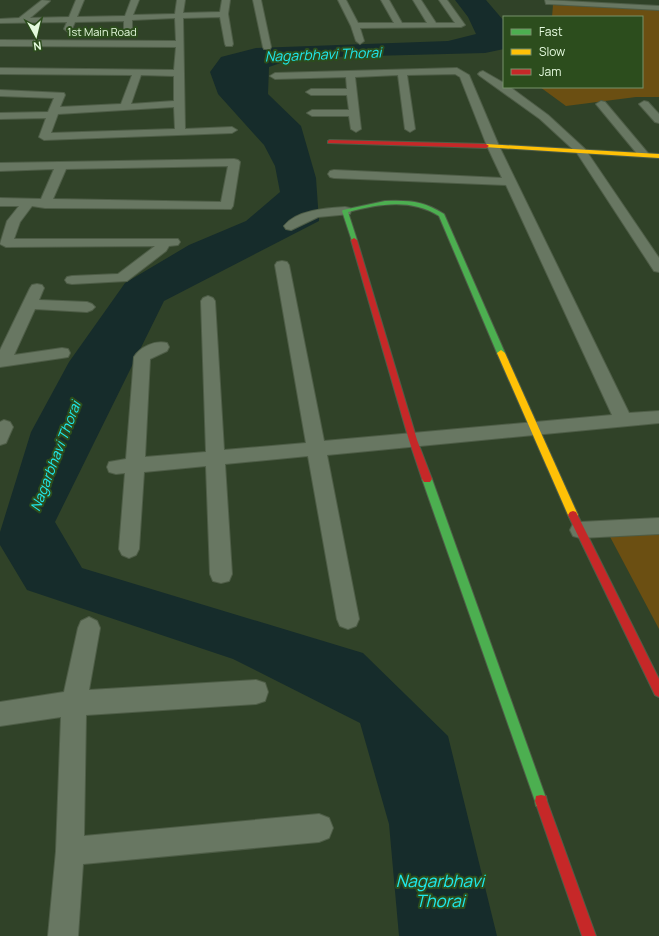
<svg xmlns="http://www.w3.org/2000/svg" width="659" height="936" font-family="Manrope,sans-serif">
<rect width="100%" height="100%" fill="#304228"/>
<g fill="#6b4f12">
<path d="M553,5l106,5v87h-23l-70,9 -26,-19h102v-70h-90z"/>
<path d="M659,531v98l-51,-96z"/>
</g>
<path fill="#162c2b" d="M455,0h31l18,21v28l-19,4 -190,5 -26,9 -1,27 33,32 15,52 3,43 -155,80 -109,221 27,46 281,85 85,83 49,200h-98l-10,-112 -29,-101 -127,-64 -206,-69 -27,-45v-13l31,-100 38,-70 56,-79 64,-38 57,-24 34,-29 -5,-26 -11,-21 -46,-51 -8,-22 11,-15 35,-9 192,-7 28,-7 -8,-17z"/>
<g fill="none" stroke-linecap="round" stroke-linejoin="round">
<g stroke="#4e5d47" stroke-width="2">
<g id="street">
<path d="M42,0l8,1 -20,17 39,-1 7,-17h8l-7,17 48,-1 6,-16h8l-6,15 42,-1 2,-14h8l-2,13 37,-1 2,-12h8l-2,14 5,30 -1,2h-6l-1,-2 -5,-27 -37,1 2,111 47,-2 5,3 -5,3 -188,7 -5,-3 7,-19 -46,1v-6l48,-1 6,-14 -54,-2v-6l64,3 1,2 -5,12 61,-3 11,-29 -132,-1v-6l174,2 2,-23 -176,-1v-6l176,1 -1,-23 -43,2v10l-4,3 -4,-3v-9l-49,1 -4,9 -3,1 -4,-3 3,-7 -67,1v-4l19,-1zM141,75l33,1v25l-43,3zM174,107l1,22 -124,4 7,-19z"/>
<path d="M253,0h8l10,47 -1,2h-6l-1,-2z"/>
<path d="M338,0h8l12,23h36l-13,-23h8l13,23h25l-14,-23h8l15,23h19l-16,-23h8l18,25 -4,2 -101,1 4,13 -4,3 -4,-3 -5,-15z"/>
<path d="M545,0l114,6v4l-110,-6h-3z"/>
<path d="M457,68l12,7 30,71 130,267 30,-2v12l-332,32 32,164 -3,7 -8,3 -8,-3 -3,-7 -29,-163 -83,8 7,110 -3,7 -8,2 -8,-2 -3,-7 -4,-108 -62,6 -5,77 -3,6 -7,3 -7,-3 -3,-6 6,-76 -9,1 -7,-2 -2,-5 2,-5 17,-3 8,-102c6,-10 21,-17 33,-14l2,4 -2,4 -17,8 -5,98 61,-5 -5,-151 2,-3 5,-2 5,2 2,3 9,149 82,-7 -31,-178 2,-3 5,-1 5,1 2,3 35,176 288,-26 -106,-230 -172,-7 -4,-1 -2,-3 2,-3 4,-1 168,8 -15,-32 -27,-69 -5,-3 -48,1 8,54 -5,3 -5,-3 -7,-54 -43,2 6,52 -5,3 -5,-3 -2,-13h-37l-5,-3 5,-3h37l-2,-15h-36l-5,-3 5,-3h36l-1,-12 -71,2 -5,-3 5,-3z"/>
<path d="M483,71l21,12v4h6l38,28 37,34 74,109v14l-5,-1 -77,-118 -37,-34 -60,-43 -2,-2 2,-2z"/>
<path d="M601,101l4,1 42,50 2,2 -2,2h-8l-43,-52z"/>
<path d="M644,101l4,1 11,12v9l-4,-1 -16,-18z"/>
<path d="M234,159l4,1 2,2 -7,44 -2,3 -186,-1 -13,-2 -12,16 -6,17h164l2,3 -2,3 -9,1 -3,5 -39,30 -55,3 -5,-1 -2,-3 2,-3 5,-1 46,-2 37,-28 -149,1 -6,-3 7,-23 12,-15h-19v-8l41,1 13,-30 -54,2v-8zM228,166l-7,36 -168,-3 13,-30z"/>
<path d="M345,207l5,1 1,3 -1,3 -32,3 -27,13 -5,-1 -2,-3c12,-16 43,-18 61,-19z"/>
<path d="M37,284l5,1 2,3 -5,12 48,2 5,2 3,3 -3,3 -5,2 -52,-3 -21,46 48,-7 6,1 2,4 -2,4 -6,1 -62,9v-17l30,-62 2,-3z"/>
<path d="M4,420l6,2 3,5 -7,16 -6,2v-23z"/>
<path d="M659,518v16l-79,4 -7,-2 -3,-6 3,-6 7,-2z"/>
<path d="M89,617l8,4 3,7 -11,62 167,-10 9,3 3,9 -3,9 -9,3 -170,11 -2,121 235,-22 10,4 4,10 -4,10 -10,4 -236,22 -5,72h-30l8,-85 5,-134 -61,9v-24l64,-10 14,-64 3,-7z"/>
</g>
</g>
<g stroke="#4e5d47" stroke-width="2">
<g id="fast">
<path d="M385,201c23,-1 39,0 59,13l61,139 -1,2h-6l-1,-2 -58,-137c-28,-18 -60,-12 -91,-4l9,28 -5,1 -10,-30 1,-1z"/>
<path d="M427,475l3,1 2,3 115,322 -1,5 -5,1 -5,-1 -1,-5 -113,-322 2,-3z"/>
</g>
</g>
<g stroke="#4e5d47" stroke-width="2">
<g id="slow">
<path d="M486,144l173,10v4l-175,-11v-2z"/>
<path d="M501,350l4,3 73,162 -2,3 -3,1 -3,-1 -2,-3 -71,-162z"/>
</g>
</g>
<g stroke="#4e5d47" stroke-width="2">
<g id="jam">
<path d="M330,140l156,4 3,2 -3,2 -158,-5v-2z"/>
<path d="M354,238l3,2 60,200 15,39 -2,3h-6l-2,-3 -13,-39 -58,-200z"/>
<path d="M573,511l3,1 83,167v18l-4,-2 -87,-180 2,-3z"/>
<path d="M541,795l5,1 1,5 49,135h-14l-47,-135 1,-5z"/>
</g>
</g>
<use href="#street" fill="#687762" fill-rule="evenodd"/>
<use href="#fast" fill="#4caf50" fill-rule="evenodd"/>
<use href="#slow" fill="#ffc107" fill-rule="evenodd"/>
<use href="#jam" fill="#c62828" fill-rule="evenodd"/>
</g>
<g text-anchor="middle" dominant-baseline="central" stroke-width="4" stroke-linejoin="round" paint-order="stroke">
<g font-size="11" fill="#e4f9dd" stroke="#2c4d1d">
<text x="102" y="31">1st Main Road</text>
</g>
<g font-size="14" font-style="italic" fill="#1fe9ed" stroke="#2c4d1d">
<text transform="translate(323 54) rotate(-2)">Nagarbhavi Thorai</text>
<text transform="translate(55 456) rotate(-69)">Nagarbhavi Thorai</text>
</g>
<g font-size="17" font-style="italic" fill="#1fe9ed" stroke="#2c4d1d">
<text x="440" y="880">Nagarbhavi<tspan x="440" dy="20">Thorai</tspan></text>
</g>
</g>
<rect x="503" y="16" width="140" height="72" fill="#2c4d1d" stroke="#76926a"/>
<rect x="511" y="29" width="20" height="6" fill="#4caf50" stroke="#76926a"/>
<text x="539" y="36" font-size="12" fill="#e4f9dd">Fast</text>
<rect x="511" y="49" width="20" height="6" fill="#ffc107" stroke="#76926a"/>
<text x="539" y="56" font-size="12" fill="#e4f9dd">Slow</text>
<rect x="511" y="69" width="20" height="6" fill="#c62828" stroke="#76926a"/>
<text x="539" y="76" font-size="12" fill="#e4f9dd">Jam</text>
<g transform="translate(36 36) rotate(172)" stroke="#2c4d1d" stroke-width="3" paint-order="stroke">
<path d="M0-3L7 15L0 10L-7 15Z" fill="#e4f9dd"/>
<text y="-6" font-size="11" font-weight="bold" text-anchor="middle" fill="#e4f9dd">N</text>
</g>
</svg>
